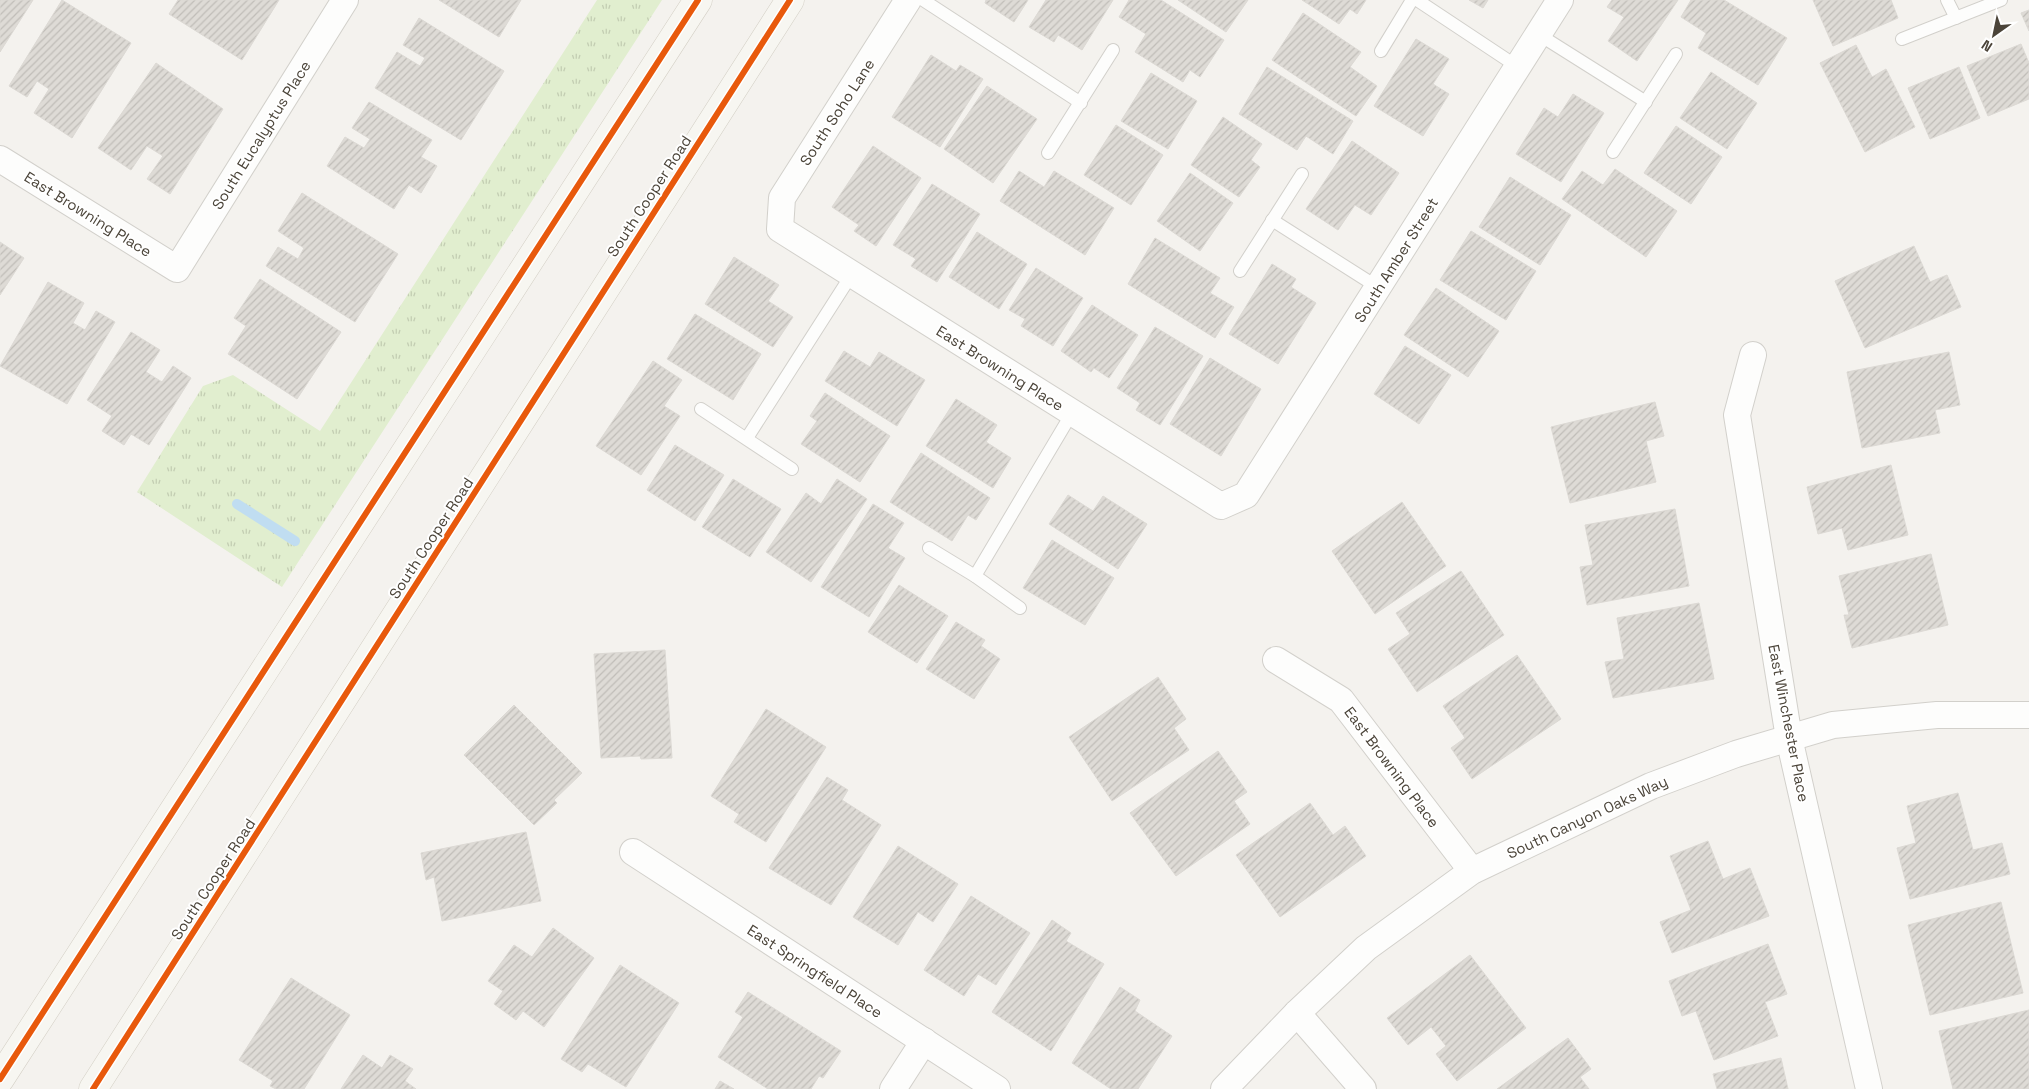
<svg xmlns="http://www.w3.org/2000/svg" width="2029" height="1089" font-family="'Space Grotesk',sans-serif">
<defs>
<pattern id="grass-tufts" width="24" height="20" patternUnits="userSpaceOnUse" patternTransform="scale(1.25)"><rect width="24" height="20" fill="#e1eecf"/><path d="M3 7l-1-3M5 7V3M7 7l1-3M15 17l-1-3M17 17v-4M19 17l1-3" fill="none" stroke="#c3cdb2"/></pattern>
<pattern id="building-hatch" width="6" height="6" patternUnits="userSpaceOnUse" patternTransform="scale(1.25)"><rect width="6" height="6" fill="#dedbd6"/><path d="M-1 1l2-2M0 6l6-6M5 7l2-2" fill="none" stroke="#c0bdb8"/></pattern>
</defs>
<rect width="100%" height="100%" fill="#f4f2ee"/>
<path fill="url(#grass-tufts)" d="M597,0h65l-380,587 -145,-95 66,-106 30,-11 87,56z"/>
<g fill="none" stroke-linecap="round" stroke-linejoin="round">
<path stroke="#c0ddf1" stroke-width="10" d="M237,504l58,37"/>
</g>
<g fill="url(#building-hatch)" stroke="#dcd9d4">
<path d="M0,0h33l-33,52z"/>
<path d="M62,0l69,43 -59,95 -38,-25 15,-24 -12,-8 -10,16 -18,-11z"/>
<path d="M178,0h101l-37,60 -73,-46z"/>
<path d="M439,0h82l-22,37z"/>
<path d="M986,0h42l-14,22 -29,-19z"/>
<path d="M1046,0h67l-31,50 -24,-15 -4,7 -25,-15z"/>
<path d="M1129,0h32l63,40 -24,37 -10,-7 -7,12 -48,-30 11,-18 -27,-17z"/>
<path d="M1178,0h70l-22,32z"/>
<path d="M1302,0h64l-9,14 -7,-5 -11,15z"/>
<path d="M1469,0h19l-5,8z"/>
<path d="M1612,0h66l-41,61 -29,-20 16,-24 -17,-10z"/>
<path d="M1691,0h33l63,38 -29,47 -60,-37 8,-15 -25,-16z"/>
<path d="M1813,0h78l7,18 -65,28z"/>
<path d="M2029,10v21l-8,-18z"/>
<path d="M1303,13l58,39 -11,15 27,19 -21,30 -84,-56z"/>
<path d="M419,18l85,53 -43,69 -86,-52 22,-36 23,14 5,-8 -22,-13z"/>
<path d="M1416,39l33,20 -16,25 16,10 -26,42 -49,-30z"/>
<path d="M2021,44l8,19v36l-41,17 -21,-50z"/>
<path d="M1856,45l16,32 14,-8 29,58 -50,25 -45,-89z"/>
<path d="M931,55l25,16 4,-6 23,14 -43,68 -48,-30z"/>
<path d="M156,63l67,46 -53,85 -23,-15 16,-23 -16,-10 -16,24 -33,-22z"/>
<path d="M1267,67l86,54 -20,33 -27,-18 -9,14 -58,-36z"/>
<path d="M1959,67l21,51 -50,21 -22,-51z"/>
<path d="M1711,72l46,31 -30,46 -47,-31z"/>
<path d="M1151,73l46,28 -29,48 -47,-28z"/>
<path d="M987,86l50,33 -44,64 -49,-34z"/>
<path d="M1573,94l31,19 -43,69 -45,-28 28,-46 14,9z"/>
<path d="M369,102l63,38 -11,17 16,9 -16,27 -12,-8 -15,24 -67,-43 18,-29 19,11 6,-9 -18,-11z"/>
<path d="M1223,117l39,27 -11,16 9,7 -21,30 -48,-32z"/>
<path d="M1116,125l47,30 -32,50 -47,-30z"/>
<path d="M1676,126l46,31 -31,47 -47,-31z"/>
<path d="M1352,141l47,32 -28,42 -16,-10 -17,25 -32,-21z"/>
<path d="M873,146l48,32 -45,68 -22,-15 5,-6 -27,-18z"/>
<path d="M1615,169l62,42 -31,46 -84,-58 20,-28 21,14z"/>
<path d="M1019,171l25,16 10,-16 60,37 -29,47 -85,-54z"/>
<path d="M1190,173l43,30 -33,48 -43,-30z"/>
<path d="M1510,177l61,38 -31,50 -61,-38z"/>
<path d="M932,184l48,30 -43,68 -26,-16 5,-7 -23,-14z"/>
<path d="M302,193l96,61 -43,68 -89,-56 12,-19 20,12 6,-11 -26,-17z"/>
<path d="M1471,231l65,40 -30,49 -66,-40z"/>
<path d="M977,232l50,32 -28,45 -50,-32z"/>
<path d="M1155,238l65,40 -10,15 24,14 -19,31 -87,-54z"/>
<path d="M0,242l24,16 -24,37z"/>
<path d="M1914,246l16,36 17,-7 14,32 -96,41 -30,-67z"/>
<path d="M734,257l45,28 -11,16 25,16 -20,30 -68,-43z"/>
<path d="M1272,264l24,15 -5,8 25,16 -38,61 -49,-30z"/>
<path d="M1036,268l47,30 -30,48 -32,-20 4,-7 -16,-9z"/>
<path d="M260,279l81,53 -44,67 -69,-45 18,-28 -12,-8z"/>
<path d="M48,282l36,21 -11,20 12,7 11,-19 19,11 -48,82 -67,-38z"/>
<path d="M1436,288l63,43 -31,46 -64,-42z"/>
<path d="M1092,305l46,30 -29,43 -15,-10 -3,4 -30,-21z"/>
<path d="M695,314l66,40 -28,46 -66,-41z"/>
<path d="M1155,327l48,29 -43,69 -24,-15 4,-7 -23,-15z"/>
<path d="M131,332l29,18 -14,22 16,10 11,-16 18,12 -42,67 -18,-11 -7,11 -22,-14 10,-15 -25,-16z"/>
<path d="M1405,346l46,29 -32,49 -45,-30z"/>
<path d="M844,351l26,16 9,-15 46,28 -28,46 -72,-45z"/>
<path d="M1949,352l11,53 -25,5 5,23 -78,15 -15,-76z"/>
<path d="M1210,358l51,31 -40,67 -51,-32z"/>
<path d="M653,361l29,19 -18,26 16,10 -39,59 -45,-29z"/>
<path d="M825,393l65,43 -30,46 -59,-38 16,-23 -7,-5z"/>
<path d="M956,399l41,26 -11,17 25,16 -18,30 -67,-42z"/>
<path d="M1655,402l9,34 -18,5 10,41 -86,21 -19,-76z"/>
<path d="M675,445l49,30 -29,46 -48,-31z"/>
<path d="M921,453l69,45 -14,22 -8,-5 -16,26 -62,-39z"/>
<path d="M1891,465l17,70 -60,15 -6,-22 -24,6 -11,-47z"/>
<path d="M733,479l48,30 -31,48 -48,-30z"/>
<path d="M837,479l30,20 -56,83 -45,-30 40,-59 15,11z"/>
<path d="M1068,495l25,16 10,-15 44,28 -29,45 -69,-45z"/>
<path d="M1402,502l44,64 -71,48 -43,-63z"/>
<path d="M873,504l31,19 -16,25 17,10 -36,59 -48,-30z"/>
<path d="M1675,509l14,77 -102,19 -7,-38 13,-2 -8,-40z"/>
<path d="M1052,540l62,38 -29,47 -62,-37z"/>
<path d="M1931,554l17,71 -96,23 -8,-33h5l-10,-39z"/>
<path d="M1461,571l43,64 -87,57 -29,-43 22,-15 -14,-21z"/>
<path d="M899,585l49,31 -31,47 -49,-31z"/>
<path d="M1699,603l15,76 -101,19 -8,-36 19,-3 -7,-41z"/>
<path d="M956,622l29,18 -4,6 19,13 -26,40 -48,-30z"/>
<path d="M665,650l7,108 -31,1 -1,-3 -39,2 -7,-104z"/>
<path d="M1517,655l44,64 -89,60 -21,-31 14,-10 -22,-32z"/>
<path d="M1158,677l28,42 -12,9 15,22 -77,51 -43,-64z"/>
<path d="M514,705l68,68 -28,27 3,3 -23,22 -70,-70z"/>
<path d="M766,709l60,38 -60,95 -32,-20 5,-8 -28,-18z"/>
<path d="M1218,751l29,41 -13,9 16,23 -74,52 -46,-63z"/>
<path d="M827,777l21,13 -6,10 39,25 -50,80 -62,-37z"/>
<path d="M1958,793l15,57 29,-7 8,31 -100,25 -13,-51 19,-5 -9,-37z"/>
<path d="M1310,803l23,32 12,-9 21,30 -86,61 -44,-62z"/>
<path d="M526,832l15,69 -99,20 -8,-44 -8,3 -5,-27z"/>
<path d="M1708,841l15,38 27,-11 19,48 -97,37 -12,-31 31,-12 -21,-54z"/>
<path d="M898,846l60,38 -25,38 -15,-10 -20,33 -45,-28z"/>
<path d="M971,896l59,37 -34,52 -18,-11 -14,22 -40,-26z"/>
<path d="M2001,902l22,91 -93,22 -22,-90z"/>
<path d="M1052,920l19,13 -5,8 38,23 -53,87 -59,-39z"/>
<path d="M553,928l41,30 -50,69 -21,-16 -7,9 -22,-16 9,-13 -15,-10 26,-36 18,12z"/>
<path d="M1768,944l19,50 -22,8 13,34 -64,24 -18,-49 -14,5 -13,-35z"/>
<path d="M1470,955l56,73 -69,53 -21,-27 10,-8 -15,-19 -23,18 -21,-27z"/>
<path d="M620,965l59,38 -53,84 -38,-23 -6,8 -21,-13z"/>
<path d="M291,978l59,37 -46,74h-28l-6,-3 3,-5 -34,-21z"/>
<path d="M1120,987l20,13 -5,11 37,25 -34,53h-27l-39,-26z"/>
<path d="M748,992l93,59 -18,27 -4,-2 -8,13h-43l-50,-32 25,-40 -8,-5z"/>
<path d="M2029,1010v79h-76l-14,-58z"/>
<path d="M1568,1038l23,31 -11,8 9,12h-92z"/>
<path d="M363,1055l19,13 8,-13 23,14 -8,12 11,8h-75z"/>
<path d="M1781,1058l7,31h-71l-4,-15z"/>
<path d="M720,1081l14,8h-19z"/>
</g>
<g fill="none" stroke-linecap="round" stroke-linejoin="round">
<g stroke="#d2d0cb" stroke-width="14">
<g id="lane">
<path d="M923,0l158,103"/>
<path d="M1417,0l101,67"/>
<path d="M1947,0l9,18"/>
<path d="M1538,34l108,68"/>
<path d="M1902,39l99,-39"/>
<path d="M1381,51l31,-51"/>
<path d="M1613,152l63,-98"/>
<path d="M1048,153l65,-103"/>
<path d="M1272,220l107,68"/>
<path d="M1240,271l62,-97"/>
<path d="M701,409l91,60"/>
<path d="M747,438l105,-164"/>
<path d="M929,548l46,28 45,32"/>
<path d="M975,576l97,-163"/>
</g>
</g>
<g stroke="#d2d0cb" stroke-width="28">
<g id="street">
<path d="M908,0l-126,198 -2,31 441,277 25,-11 314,-495"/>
<path d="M0,159l177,110 168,-269"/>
<path d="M1753,355l-16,60 52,323 80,351"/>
<path d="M1276,660l65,40 131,171"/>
<path d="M633,852l364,237"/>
<path d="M1297,1013l66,76"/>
<path d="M893,1089l31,-48"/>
<path d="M1224,1089l73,-76 69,-65 106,-77 179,-85 85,-32 97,-29 104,-10h92"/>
</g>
</g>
<g stroke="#d3cfc5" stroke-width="29">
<g id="secondary">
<path d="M0,1079l698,-1079"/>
<path d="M93,1089l697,-1089"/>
</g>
</g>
<use href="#lane" stroke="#fdfdfc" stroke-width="12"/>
<use href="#street" stroke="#fdfdfc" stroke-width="26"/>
<use href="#secondary" stroke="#f7f6f1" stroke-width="28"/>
<g stroke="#fff" stroke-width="9">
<g id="cycleway">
<path d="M0,1079l698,-1079"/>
<path d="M93,1089l697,-1089"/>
</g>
</g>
<use href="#cycleway" stroke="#e8590c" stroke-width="6"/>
</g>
<g text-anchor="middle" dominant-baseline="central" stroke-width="4" stroke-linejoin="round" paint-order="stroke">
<g font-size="15" fill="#4b4439" stroke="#fff">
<text transform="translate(837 112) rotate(-57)">South Soho Lane</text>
<text transform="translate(261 135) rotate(-58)">South Eucalyptus Place</text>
<text transform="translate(649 196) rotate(-57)">South Cooper Road</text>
<text transform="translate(88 214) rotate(32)">East Browning Place</text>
<text transform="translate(1396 260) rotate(-58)">South Amber Street</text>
<text transform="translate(1000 368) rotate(32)">East Browning Place</text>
<text transform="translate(431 538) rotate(-57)">South Cooper Road</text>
<text transform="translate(1789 723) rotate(79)">East Winchester Place</text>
<text transform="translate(1392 767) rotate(53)">East Browning Place</text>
<text transform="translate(1587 817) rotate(-25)">South Canyon Oaks Way</text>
<text transform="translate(213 879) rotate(-57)">South Cooper Road</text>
<text transform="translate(815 971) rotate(33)">East Springfield Place</text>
</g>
</g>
<g transform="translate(1994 35) rotate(213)" stroke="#ffffff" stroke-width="4" paint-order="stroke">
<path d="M0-4L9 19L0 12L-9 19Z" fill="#4b4439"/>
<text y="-8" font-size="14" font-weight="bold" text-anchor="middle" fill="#4b4439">N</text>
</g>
</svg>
